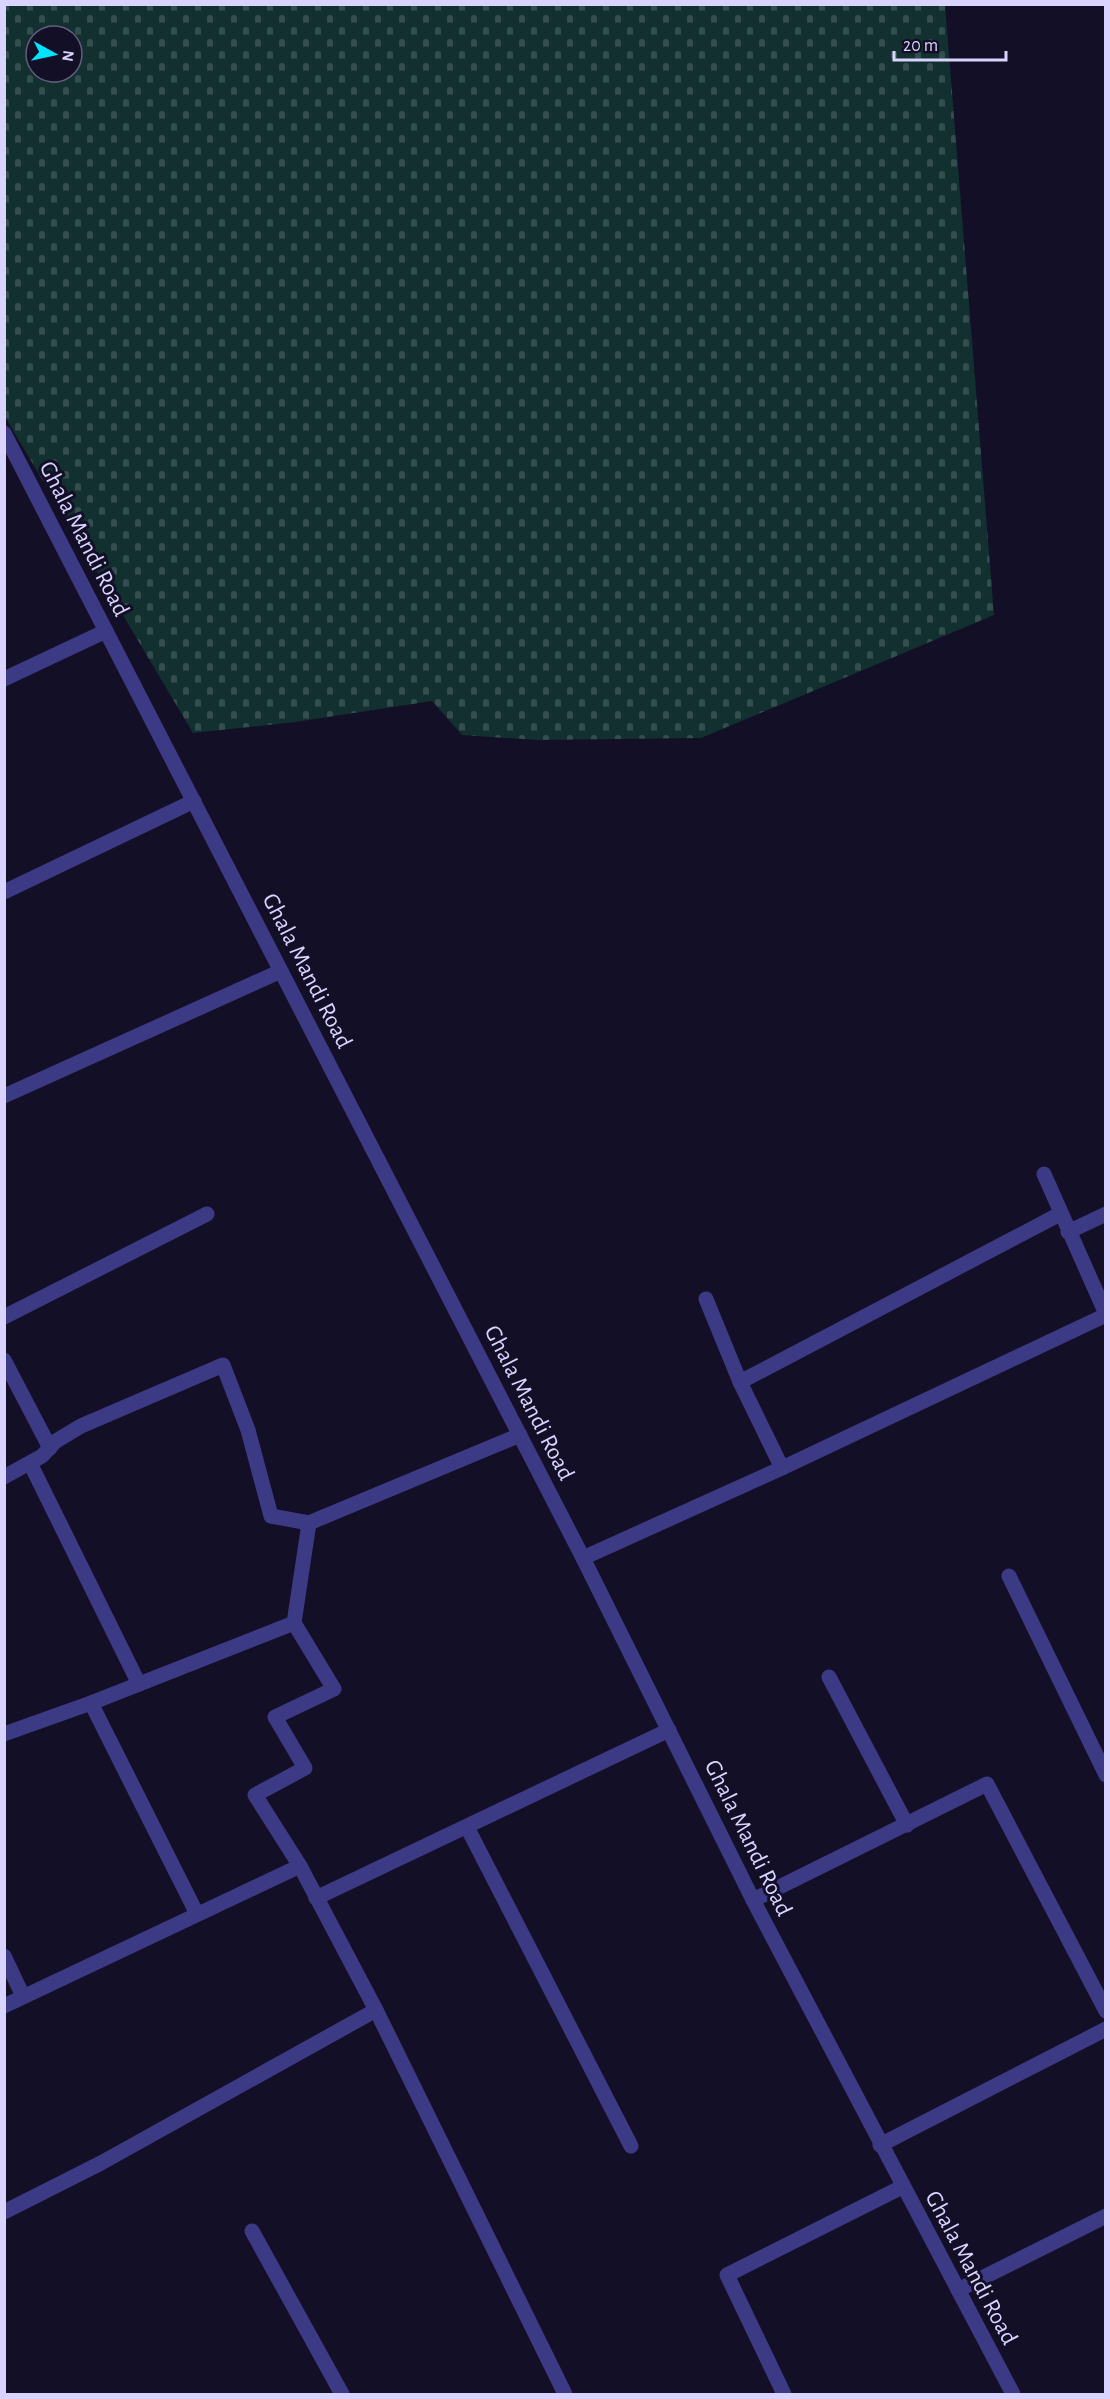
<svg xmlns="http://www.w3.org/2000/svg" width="1110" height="2399" font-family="'Alegreya Sans',sans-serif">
<defs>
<pattern id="cemetery-stones" width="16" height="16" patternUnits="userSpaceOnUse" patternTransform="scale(1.5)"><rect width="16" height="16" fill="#12302f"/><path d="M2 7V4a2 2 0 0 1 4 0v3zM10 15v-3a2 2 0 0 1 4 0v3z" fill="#344d4e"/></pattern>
</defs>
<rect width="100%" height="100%" fill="#130f26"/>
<path fill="url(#cemetery-stones)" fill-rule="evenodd" d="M4,5h941l49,610 -293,123 -163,2 -76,-5 -30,-34 -137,21 -102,11 -188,-316zM36,36h36v36h-36z"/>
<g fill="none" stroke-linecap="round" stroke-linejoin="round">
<g stroke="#3d3a85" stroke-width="15">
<path d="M4,433l579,1125 170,342 260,494"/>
<path d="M4,679l102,-48"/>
<path d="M4,892l190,-91"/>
<path d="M4,1096l277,-125"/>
<path d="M1044,1174l62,140"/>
<path d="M1068,1232l38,-18"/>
<path d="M706,1299l34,83 42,86"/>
<path d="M4,1317l203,-103"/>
<path d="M4,1360l46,88"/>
<path d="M740,1382l320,-168"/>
<path d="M30,1463l109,221"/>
<path d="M4,1477l38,-21 14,-15 25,-15 142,-61 25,65 23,86 38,7 -15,100 40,66 -59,28 30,51 -50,27 45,71 76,144 189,384"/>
<path d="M309,1523l211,-88"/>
<path d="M583,1558l199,-90 324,-153"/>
<path d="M1009,1576l97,199"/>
<path d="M829,1677l78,148"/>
<path d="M91,1703l106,211"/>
<path d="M4,1734l87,-31 203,-80"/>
<path d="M467,1827l164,319"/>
<path d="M316,1898l353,-168"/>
<path d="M753,1900l234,-116 119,227"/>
<path d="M4,1956l19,40"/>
<path d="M4,2006l296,-140"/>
<path d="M880,2145l226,-116"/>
<path d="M4,2212l97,-49 275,-153"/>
<path d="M252,2231l90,163"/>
<path d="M958,2290l148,-74"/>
<path d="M784,2394l-57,-119 175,-88"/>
</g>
</g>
<g text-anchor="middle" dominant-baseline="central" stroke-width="6" stroke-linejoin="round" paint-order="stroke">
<g font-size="24" fill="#d9d4ff" stroke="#130f26">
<text transform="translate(84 539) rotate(63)">Ghala Mandi Road</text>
<text transform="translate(307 971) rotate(63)">Ghala Mandi Road</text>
<text transform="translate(529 1403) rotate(63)">Ghala Mandi Road</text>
<text transform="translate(748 1838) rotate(64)">Ghala Mandi Road</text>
<text transform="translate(971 2268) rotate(62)">Ghala Mandi Road</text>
</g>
</g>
<rect width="1110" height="2399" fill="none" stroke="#d9d4ff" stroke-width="12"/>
<g transform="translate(54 54) rotate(98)"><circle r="28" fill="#130f26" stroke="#625e7d" stroke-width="1.5"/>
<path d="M0-4.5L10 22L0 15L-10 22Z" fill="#00e5ff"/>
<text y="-9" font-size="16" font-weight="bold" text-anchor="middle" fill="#d9d4ff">N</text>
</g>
<path d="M894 51v9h112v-9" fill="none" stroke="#d9d4ff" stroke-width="3"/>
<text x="903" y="51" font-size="18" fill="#d9d4ff" stroke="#130f26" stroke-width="4.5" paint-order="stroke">20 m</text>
</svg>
